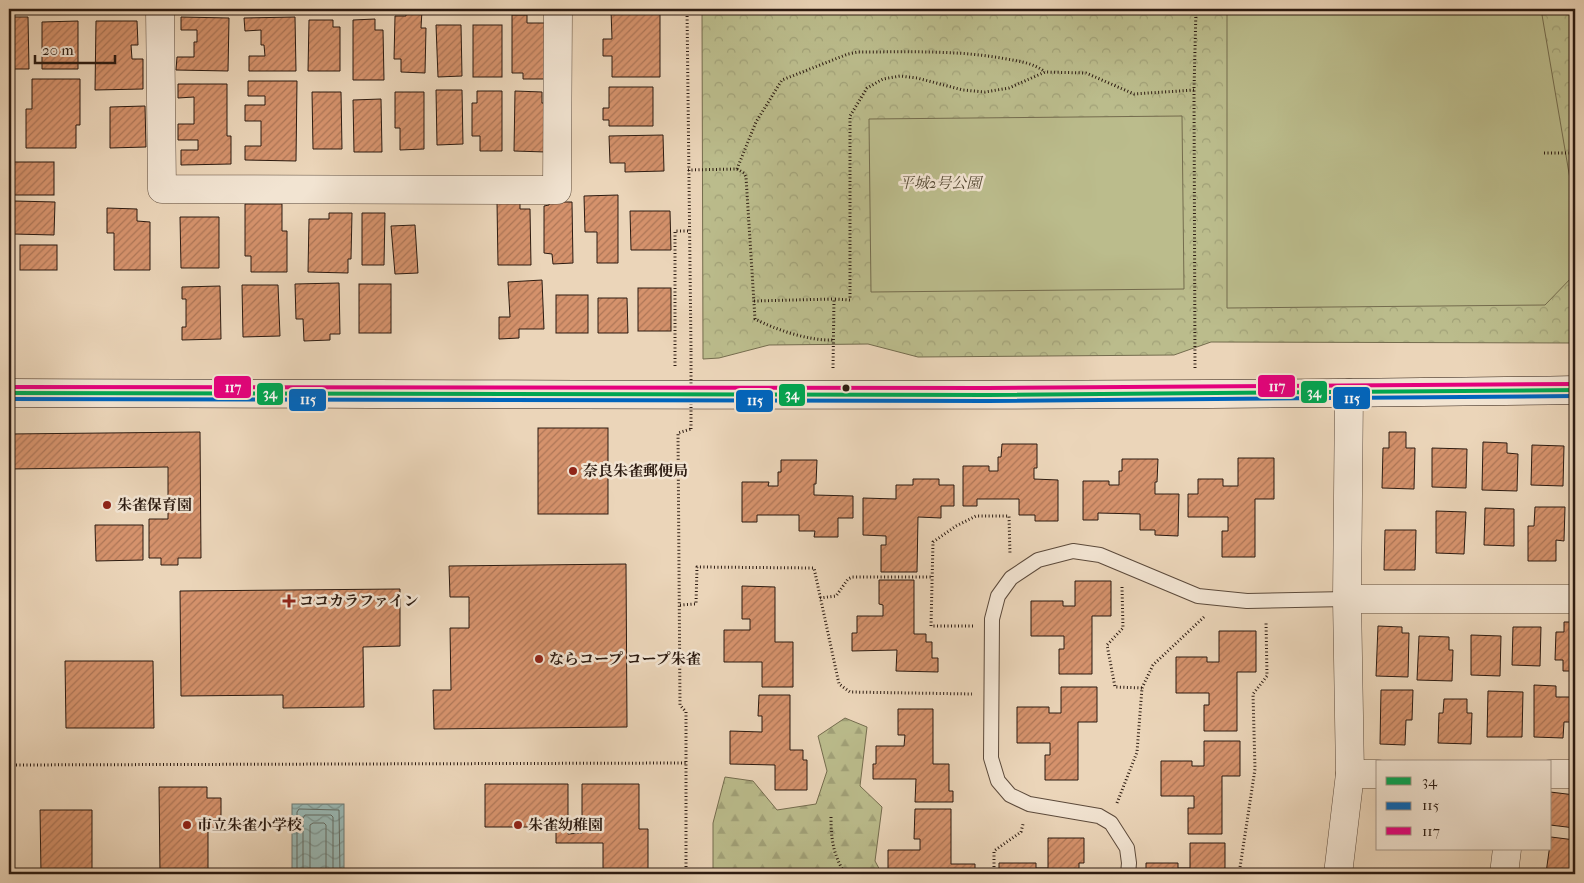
<svg xmlns="http://www.w3.org/2000/svg" width="1584" height="883" font-family="'IM FELL French Canon','Noto Serif JP',serif">
<defs>
<pattern id="forest-firs" width="22" height="20" patternUnits="userSpaceOnUse" patternTransform="scale(1.25)"><rect width="22" height="20" fill="#bbbc8c"/><path d="M5 1l3.5 6h-7zM16 11l3.5 6h-7z" fill="#a1a178"/></pattern>
<pattern id="park-crowns" width="20" height="18" patternUnits="userSpaceOnUse" patternTransform="scale(1.25)"><rect width="20" height="18" fill="#bbbc8c"/><path d="M2 6a3 3 0 1 1 6 0M12 15a3 3 0 1 1 6 0" fill="none" stroke="#a1a178"/></pattern>
<pattern id="water-waves" width="16" height="10" patternUnits="userSpaceOnUse" patternTransform="scale(1.25)"><rect width="16" height="10" fill="#99b8b4"/><path d="M0 5q4-4 8 0t8 0" fill="none" stroke="#7d9591"/></pattern>
<pattern id="building-hatch" width="6" height="6" patternUnits="userSpaceOnUse" patternTransform="scale(1.25)"><rect width="6" height="6" fill="#d5926c"/><path d="M-1 1l2-2M0 6l6-6M5 7l2-2" fill="none" stroke="#ad7657"/></pattern>
</defs>
<rect width="100%" height="100%" fill="#ebd5b9"/>
<filter id="stains"><feTurbulence type="fractalNoise" baseFrequency=".004" numOctaves="4"/><feColorMatrix values="0 0 0 0 .2 0 0 0 0 .09 0 0 0 0 .02 0 0 0 .5 -.17"/></filter>
<radialGradient id="worn" r=".72"><stop offset=".6" stop-color="#630" stop-opacity="0"/><stop offset="1" stop-color="#630" stop-opacity=".3"/></radialGradient>
<path fill="url(#forest-firs)" stroke="#746c4e" d="M845,718l22,9 -7,59 22,21 -7,54 7,13h-169v-51l12,-46 28,4 24,29 39,-6 11,-33 -9,-35z"/>
<path fill="url(#park-crowns)" stroke="#746c4e" d="M702,9h873v334l-364,-1 -37,13 -256,2 -50,-13 -99,1 -50,13 -16,1z"/>
<g fill="#bbbc8c" stroke="#746c4e">
<path d="M1227,9h314l29,170 5,95 -30,31 -318,3z"/>
<path d="M1182,116l2,173 -313,3 -2,-173z"/>
</g>
<rect fill="url(#water-waves)" stroke="#6d7973" x="292" y="804" width="52" height="70"/>
<g fill="none" stroke-linecap="round" stroke-linejoin="round">
<g stroke="#626a62" stroke-width="1">
<path d="M297,874v-62l2,-3 40,1 1,64"/>
<path d="M303,874v-56l2,-3h26l2,2v57"/>
<path d="M310,874v-49l3,-2h11l2,2v49"/>
</g>
</g>
<g fill="url(#building-hatch)" stroke="#2c1b11">
<path d="M406,10h16l-1,18h5l-1,45 -24,-1v-13h-7l1,-43h11z"/>
<path d="M611,10h49v67h-48v-21h-9v-17h9z"/>
<path d="M512,15h15v8h19v56h-23v-6h-11z"/>
<path d="M9,17h19l1,52h-20z"/>
<path d="M181,17l48,1 -1,53 -52,-1 1,-13h17v-15h3v-12h-16z"/>
<path d="M295,17l1,54h-47v-15h16l-1,-11h-3v-15l-16,1 -1,-13z"/>
<path d="M375,19v11h8l1,50h-31v-60z"/>
<path d="M309,20h24v7h7v44h-32z"/>
<path d="M78,21v48h-36v-47z"/>
<path d="M96,21h41l1,24h-7l1,14h11v30l-48,1z"/>
<path d="M436,25h25l1,51 -24,1z"/>
<rect x="473" y="25" width="29" height="52"/>
<path d="M32,79h48v46h-4v23h-50v-39h6z"/>
<path d="M248,81h49l-1,80 -51,-1v-14h16v-25h-16v-16h20v-9h-17z"/>
<path d="M178,84h49v52h4v28l-50,1v-15h17v-10h-20v-16h16v-27l-16,1z"/>
<path d="M609,87h44v39h-44v-6h-6v-12h6z"/>
<path d="M436,90h26l1,54 -26,1z"/>
<path d="M477,91h25v60h-22v-15h-8v-33h5z"/>
<path d="M515,91l27,1v11h5l-1,49 -32,-1z"/>
<path d="M312,92h29l1,57h-29z"/>
<path d="M395,92h29v57l-24,1v-22h-5z"/>
<path d="M381,99l1,53h-28l-1,-52z"/>
<path d="M145,106l1,41 -36,1v-41z"/>
<path d="M663,135l1,36 -39,1v-9h-15l-1,-27z"/>
<rect x="9" y="162" width="45" height="33"/>
<path d="M618,195v68h-21v-31h-12l-1,-36z"/>
<path d="M14,201l41,1 -1,33 -41,-1z"/>
<path d="M497,202h23v7h10l1,56h-33z"/>
<path d="M550,202h22l1,61 -20,1 -1,-10 -8,-1v-47l5,-1z"/>
<path d="M245,204h37v27h5v41h-36v-16h-6z"/>
<path d="M107,208l30,1v12l13,1v48h-36v-37h-7z"/>
<path d="M630,211h40l1,39h-40z"/>
<path d="M329,213h23l-1,46h-3v14l-40,-1 1,-53h20z"/>
<path d="M362,213h23l-1,52h-22z"/>
<path d="M180,217h39v51h-38z"/>
<path d="M415,225l3,48 -23,1 -4,-48z"/>
<rect x="20" y="245" width="37" height="25"/>
<path d="M542,280l2,49h-25v9l-20,1v-22h11l-2,-35z"/>
<path d="M339,283l1,51h-10v6l-26,1 -1,-22h-7l-1,-35z"/>
<rect x="359" y="284" width="32" height="49"/>
<path d="M242,285h36l2,51 -37,1z"/>
<path d="M220,286l1,53 -39,1v-13h4v-28h-4v-12z"/>
<rect x="638" y="288" width="33" height="43"/>
<rect x="556" y="295" width="32" height="38"/>
<path d="M598,298h29l1,35h-30z"/>
<rect x="538" y="428" width="70" height="86"/>
<path d="M200,432l1,126h-23v7h-17v-7h-12v-39h19v-52l-159,2v-35z"/>
<path d="M1389,432h17v16h9l-1,41 -32,-1 1,-40h6z"/>
<path d="M1483,442l24,1v10l11,1 -1,37 -35,-1z"/>
<path d="M1002,444h35v24h-3v11l24,1v41h-23v-6h-16v-16h-42v7h-14v-40h26v5h9v-14h3z"/>
<path d="M1532,445l32,1 -1,40 -32,-1z"/>
<path d="M1432,448l35,1 -1,39 -34,-1z"/>
<path d="M1238,458h36v41h-19v58h-33v-26h6v-14h-40v-23h10v-15h25v7h15z"/>
<path d="M1122,459h36l-1,23h-2v12h24l-1,42 -23,-1v-5h-15v-16l-42,-1v7h-15v-39h26v4h10v-14h3z"/>
<path d="M781,460h36l-1,24h-2v11l39,1v22h-15v19h-24l1,-6h-16v-16h-42v7h-15v-40h27l-1,4h10v-14h3z"/>
<path d="M913,479h26v6h15v21h-13v12l-23,-1 -1,55h-36v-27h5v-9l-23,-1v-37l33,1v-14h17z"/>
<path d="M1535,507h30l-1,34 -8,-1v21h-28v-35h6z"/>
<path d="M1485,508l29,1v37l-30,-1z"/>
<path d="M1436,511l30,1 -2,42 -28,-1z"/>
<path d="M95,525h48v35l-47,1z"/>
<path d="M1385,530h31l-1,40h-31z"/>
<path d="M626,564l1,163 -193,2 -1,-39h18l-1,-62h19v-31h-19l-1,-31z"/>
<path d="M879,580h35v54h12v8h6v16h6v14l-42,-1 1,-21 -45,1v-18h5v-17h26v-11l-4,-1z"/>
<path d="M1075,581h36v35h-19v58h-33v-25h5v-13h-33v-35h32v5h12z"/>
<path d="M742,586l33,1v55h18v45h-31v-25h-38v-32h26v-11h-8z"/>
<path d="M400,589v57l-37,1 1,60 -81,1v-13l-102,1 -1,-105z"/>
<path d="M1564,622h11v49h-12v-11h-8l1,-28h8z"/>
<path d="M1378,626l24,1v6h7l-1,44 -32,-1z"/>
<path d="M1513,627h28l-1,39 -28,-1z"/>
<path d="M1219,631h37v41h-19v59h-33v-26h5v-12h-33v-36h31v5h12z"/>
<path d="M1471,635l30,1 -1,40 -29,-1z"/>
<path d="M1419,636l30,1v13h4l-1,31 -35,-1z"/>
<path d="M65,661h88l1,67h-88z"/>
<path d="M1534,685l22,1v11h15v25h-7l-1,16 -29,-1z"/>
<path d="M1061,687h36v35h-19v58h-33v-25h5v-12h-33v-36h32v6h12z"/>
<path d="M1381,690h32l-1,30h-6l-1,25 -25,-1z"/>
<path d="M1488,691l35,1 -1,45h-35z"/>
<path d="M759,695h31v55h13v10h4v30h-32v-25l-45,-1v-33l32,1v-16h-4z"/>
<path d="M1444,699h23v14h5l-1,31 -33,-1 1,-30h4z"/>
<path d="M898,709h35v55h16v27h4v11h-38l1,-23h-43v-15h3v-18h28l1,-11h-7z"/>
<path d="M1204,741h36v35h-18v58h-34v-26h6v-12h-33v-35h31v5h12z"/>
<path d="M485,784h83v50l14,-1v-49h57v45h9v45h-45v-31h-47v-16h-71z"/>
<path d="M159,787h48v11h14v30h-13v46h-48z"/>
<path d="M1550,792l25,3v33l-25,-3z"/>
<path d="M915,809h36v55h24v10h-87v-24h32v-11h-6z"/>
<path d="M40,810h52v64h-51z"/>
<path d="M1551,837l24,3v34l-29,-1z"/>
<path d="M1048,838h36v25h-5v11h-80v-11h37v5h12z"/>
<path d="M1190,843h35v31h-79v-11h32v5h12z"/>
</g>
<g fill="none" stroke-linecap="round" stroke-linejoin="round">
<g stroke="#5c4a3b" stroke-width="16">
<path id="lane" d="M1128,874l1,-11 -2,-15 -16,-25 -12,-7 -70,-12 -19,-9 -12,-14 -7,-23 1,-139 6,-23 13,-18 27,-18 35,-9 27,4 98,41 49,5 100,-2"/>
</g>
<g stroke="#5c4a3b" stroke-width="29">
<g id="street">
<path d="M160,9l2,180 395,1 1,-181"/>
<path d="M1347,599h228"/>
<path d="M1350,774h28"/>
<path d="M1550,774h25"/>
<path d="M1338,874l12,-100 -3,-175 2,-206"/>
<path d="M1504,874l3,-25"/>
</g>
</g>
<g stroke="#2c1b11" stroke-width="29">
<path id="secondary" d="M9,393c522,1 1044,5 1566,-3"/>
</g>
<g stroke="#2c1b11" stroke-width="3" stroke-dasharray="1 2.5" stroke-linecap="butt">
<path d="M687,9l4,341"/>
<path d="M1544,153h31"/>
<path d="M737,169l7,4 2,4 9,142c21,11 55,22 78,21"/>
<path d="M688,170l49,-1 19,-47 26,-42 66,-26 10,-2c48,0 96,-2 143,6 16,3 31,4 44,14"/>
<path d="M754,301l80,-2"/>
<path d="M675,366v-135h14"/>
<path d="M833,368l1,-69 16,1v-184l17,-28 16,-9 17,-3 17,2 46,12 22,2 24,-4 36,-16 41,1 48,21 60,-4"/>
<path d="M1195,368l-1,-278 2,-81"/>
<path d="M1122,587l1,41 -16,17 8,42 27,1"/>
<path d="M820,598l16,-2 12,-17 4,-2h80"/>
<path d="M680,605l16,-1 1,-37 117,1 25,116 11,8 122,2"/>
<path d="M973,626h-42l2,-84 23,-16 20,-10h33l1,39"/>
<path d="M9,765l677,-2"/>
<path d="M1117,803l20,-51 5,-64 11,-23 52,-49"/>
<path d="M831,817c0,22 2,37 14,57"/>
<path d="M686,874v-162l-6,-7 -2,-272 13,-4"/>
<path d="M994,874v-23l27,-19 2,-8"/>
<path d="M1239,874l16,-105 -2,-75 14,-18 -1,-55"/>
</g>
<use href="#lane" stroke="#f2e4d2" stroke-width="14"/>
<use href="#street" stroke="#f2e4d2" stroke-width="28"/>
<use href="#secondary" stroke="#f2e4d2" stroke-width="28"/>
<path stroke="#2c1b11" stroke-width="3" stroke-dasharray="1 2.5" stroke-linecap="butt" d="M691,429v-79"/>
<g stroke="#f2e4d2" stroke-width="8">
<path id="bus-1" d="M9,393l979,2 587,-5"/>
</g>
<g stroke="#f2e4d2" stroke-width="8">
<path id="bus-2" d="M9,399l979,2 587,-5"/>
</g>
<g stroke="#f2e4d2" stroke-width="8">
<path id="bus-3" d="M9,387l979,1 587,-4"/>
</g>
<use href="#bus-1" stroke="#00a651" stroke-width="4"/>
<use href="#bus-2" stroke="#0065bd" stroke-width="4"/>
<use href="#bus-3" stroke="#e5007d" stroke-width="4"/>
</g>
<circle fill="#2c1b11" stroke="#f2e4d2" stroke-width="2" cx="846" cy="388" r="4.5"/>
<g fill="#8f2418" stroke="#f2e4d2" stroke-width="2">
<circle cx="573" cy="471" r="5"/>
<circle cx="107" cy="505" r="5"/>
<path d="M286.5 593.5h5v5h5v5h-5v5h-5v-5h-5v-5h5z"/>
<circle cx="539" cy="659" r="5"/>
<circle cx="187" cy="825" r="5"/>
<circle cx="518" cy="825" r="5"/>
</g>
<g text-anchor="middle" dominant-baseline="central" stroke-width="5" stroke-linejoin="round" paint-order="stroke">
<g font-size="15" font-style="italic" fill="#574b36" stroke="#f2e4d2">
<text x="940" y="183">平城2号公園</text>
</g>
<g font-size="15" font-weight="bold" fill="#2c1b11" stroke="#f2e4d2" text-anchor="start">
<text x="583" y="471">奈良朱雀郵便局</text>
<text x="117" y="505">朱雀保育園</text>
<text x="299" y="601">ココカラファイン</text>
<text x="549" y="659">ならコープ コープ朱雀</text>
<text x="197" y="825">市立朱雀小学校</text>
<text x="528" y="825">朱雀幼稚園</text>
</g>
</g>
<g stroke="#f2e4d2" stroke-width="2">
<rect x="1257" y="374" width="39" height="24" rx="5" fill="#e5007d"/>
<rect x="213" y="375" width="39" height="24" rx="5" fill="#e5007d"/>
<rect x="1300" y="380" width="28" height="24" rx="5" fill="#00a651"/>
<rect x="256" y="382" width="28" height="24" rx="5" fill="#00a651"/>
<rect x="778" y="383" width="28" height="24" rx="5" fill="#00a651"/>
<rect x="1332" y="386" width="39" height="24" rx="5" fill="#0065bd"/>
<rect x="288" y="388" width="39" height="24" rx="5" fill="#0065bd"/>
<rect x="735" y="389" width="39" height="24" rx="5" fill="#0065bd"/>
</g>
<g font-size="14" text-anchor="middle" font-weight="bold" fill="#fff">
<text x="1277" y="391">117</text>
<text x="233" y="392">117</text>
<text x="1314" y="397">34</text>
<text x="270" y="398">34</text>
<text x="792" y="399">34</text>
<text x="1352" y="403">115</text>
<text x="308" y="404">115</text>
<text x="755" y="405">115</text>
</g>
<rect width="1584" height="883" fill="none" stroke="#ebd5b9" stroke-width="30"/>
<rect x="10" y="10" width="1564" height="863" fill="none" stroke="#2c1b11" stroke-width="2.5"/>
<rect x="15" y="15" width="1554" height="853" fill="none" stroke="#2c1b11"/>
<rect x="1376" y="760" width="175" height="90" fill="#f2e4d2" stroke="#a39485"/>
<rect x="1386" y="777" width="25" height="8" fill="#00a651" stroke="#a39485"/>
<text x="1422" y="786" font-size="15" fill="#2c1b11">34</text>
<rect x="1386" y="802" width="25" height="8" fill="#0065bd" stroke="#a39485"/>
<text x="1422" y="810" font-size="15" fill="#2c1b11">115</text>
<rect x="1386" y="827" width="25" height="8" fill="#e5007d" stroke="#a39485"/>
<text x="1422" y="836" font-size="15" fill="#2c1b11">117</text>
<path d="M35 55v8h80v-8" fill="none" stroke="#2c1b11" stroke-width="2.5"/>
<text x="42" y="55" font-size="15" fill="#2c1b11" stroke="#f2e4d2" stroke-width="4" paint-order="stroke">20 m</text>
<rect width="100%" height="100%" filter="url(#stains)"/>
<rect width="100%" height="100%" fill="url(#worn)"/>
</svg>
